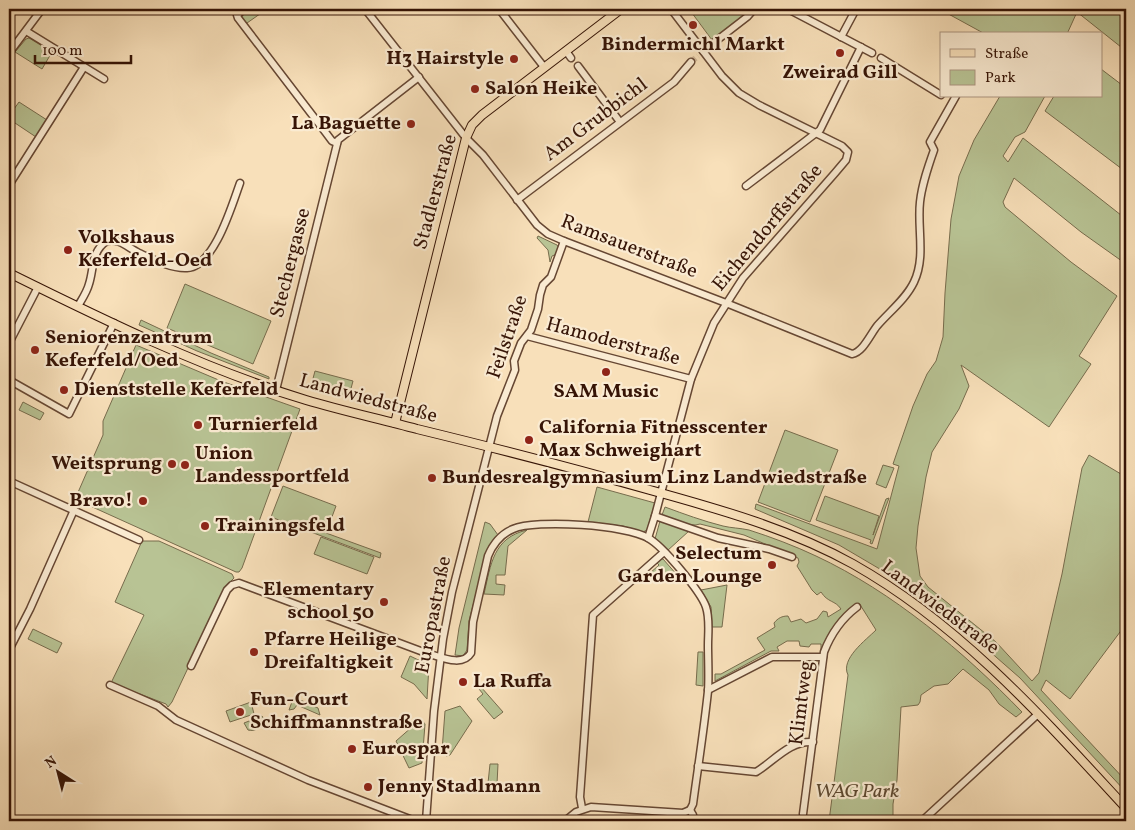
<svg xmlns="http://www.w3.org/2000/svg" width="1135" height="830" font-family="Vollkorn,serif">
<rect width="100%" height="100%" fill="#f8e0ba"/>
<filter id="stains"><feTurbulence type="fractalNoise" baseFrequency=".004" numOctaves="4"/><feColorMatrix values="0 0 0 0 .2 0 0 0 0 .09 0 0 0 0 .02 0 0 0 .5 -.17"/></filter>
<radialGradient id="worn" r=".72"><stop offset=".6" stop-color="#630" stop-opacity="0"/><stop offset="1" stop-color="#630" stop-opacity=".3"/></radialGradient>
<g fill="#b8c394" stroke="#776c4d">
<path d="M248,9h19l-20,14 -5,-5v-5z"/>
<path d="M698,9h34l13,7 -33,24 -20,-27z"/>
<path d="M945,9h169l12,10v32l-49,-39 -10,22h-82l-42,-23z"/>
<path d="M29,38l23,14 -10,17 -27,-17 11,-13z"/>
<path d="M1101,69l25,19v84l-81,-61 9,-15h47z"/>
<path d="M1000,96h45l-20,36 -10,5 -12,19 5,6 15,-24 103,81v45l-45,-32 -67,-54 -11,24 2,5 66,55 46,34 -38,60 12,8 -42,63 -88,-62 8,21 -10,23 -27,43 -6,25 -8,49 -2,22 4,28 8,11 68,55 36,39 7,-8 23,-99 20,-106 7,-13 37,22v147l-56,75 -24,-19 -5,10 85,91v11l-106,-114 -72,-63 -41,-30 -68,-40 -84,-36 1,-5 121,45 22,-83 -6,-2 20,-58 14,-32 9,-13 7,-24 2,-44 6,-74 8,-43 15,-36z"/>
<path d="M19,102l28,18 -11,17 -27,-18v-3z"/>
<path d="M538,236l19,9 2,3 -2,6 -5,2 -2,6 -2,-12 -11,-12z"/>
<path d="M185,284l86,37 -18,43 -86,-36z"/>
<path d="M141,320l70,33 58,24v2l-72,-28 -58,-26z"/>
<path d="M136,345l85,36 79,28 -58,159 -3,4h-3l-159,-72 -1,-3 27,-62v-14z"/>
<path d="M315,371l38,10 -4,15 -38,-10z"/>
<path d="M23,402l21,11 -4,7 -21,-10z"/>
<path d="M785,430l53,20 -28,72 -52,-20z"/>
<path d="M883,465l11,3 -8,20 -10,-4z"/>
<path d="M283,486l53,20 -10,27 55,20 -1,5 -109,-41z"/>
<path d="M597,487l58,16 -8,27 -4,2 -20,-6 -35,-4z"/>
<path d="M825,496l54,20 -6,19 13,-36 3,-1 -17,46 -2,-1 1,-3 -55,-20z"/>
<path d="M665,507c19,7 38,14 58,19 8,2 17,2 26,4 22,7 46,16 67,26 77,36 148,96 206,156l-6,5 -17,-13 -10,-14 -26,-21 -15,15 -14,2 -13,9 -1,7 -2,3 -17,2 -4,73 -4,24v17h-64l19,-146c-8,-16 18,-35 28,-45l-17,-27 -7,4 -31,46v-9h-10l-2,3 -9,-1 -1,-5h-12l-10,6 2,4h-8l-56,30v-7h6l44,-24 -8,-12 18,-11 -1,-4c4,-5 8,-7 14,-7l3,6 10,-3 5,4 11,-4 6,-8 4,1 1,5 13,-8c-6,-9 -13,-6 -20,-17l-4,3 -5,-5 -15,-24 2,-4 -1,-4 -54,-23 -44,-11c-10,4 -27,-5 -38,-9z"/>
<path d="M660,521l29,10 -22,20 -12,-12z"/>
<path d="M485,522l5,2 8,11 -7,8 -4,8 -18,70 -2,29 -4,6 -8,-1 4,-27z"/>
<path d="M527,530l-19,16 -3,29h-9v9l9,1 -1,10 -20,-1c7,-30 9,-56 43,-64z"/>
<path d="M321,537l53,20 -7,17 -53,-20z"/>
<path d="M142,541h17l73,33 2,4 -7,7 -55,117 -4,5 -2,-3 -55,-21 33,-68 -29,-13z"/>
<path d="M661,559h2l15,17 -5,4 -20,-1 -4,-5 10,-9 -2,-2z"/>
<path d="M727,585l-5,42h-10l-1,-20 -10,-17z"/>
<path d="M33,629l29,14 -5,10 -29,-14z"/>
<path d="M698,652h5v34l-7,-1z"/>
<path d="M410,656l19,9 -2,34 -13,-15 -13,-7z"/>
<path d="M481,687l22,25 -9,7 -17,-20 6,-5 -4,-5z"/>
<path d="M296,698l22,10 2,7 -23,-10 -3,4 -5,1 4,-11z"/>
<path d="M251,702l3,12 -24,8 -4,-11z"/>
<path d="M460,706l12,15 -22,34 -4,1 -4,-5 3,-40z"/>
<path d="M262,716l3,5c-3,6 -10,11 -17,9l-4,-7z"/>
<path d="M421,719l4,5 -3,39 -13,5 -13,-27z"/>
<path d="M490,764h8l-1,20 -9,-1z"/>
</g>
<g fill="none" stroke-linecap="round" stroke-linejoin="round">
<path stroke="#d1b796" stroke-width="6" stroke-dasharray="6 3" stroke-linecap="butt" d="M691,62l7,-6"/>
<g stroke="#664733" stroke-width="9">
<g id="minor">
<path d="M130,9h1"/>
<path d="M244,9l-7,6 1,3 88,115 6,8 5,2"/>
<path d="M365,9l101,129 17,17 54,70 11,9 16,7 162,62 126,51c11,-2 18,-19 25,-28 12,-14 29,-27 37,-44 12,-25 3,-54 6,-80 2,-18 8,-35 14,-52l-4,-8 26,-46"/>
<path d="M499,9l45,58"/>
<path d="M671,9l51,67 17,17 20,12 83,41 6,6 -2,8 -11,13 -92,105 -29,45 -23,56 -36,137 63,22 51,11 23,8"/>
<path d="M788,9l84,44"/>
<path d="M26,31l78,48"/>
<path d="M841,37l15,-28"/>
<path d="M566,51l5,7"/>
<path d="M703,51l44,-34 7,-8"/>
<path d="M9,53l33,-44"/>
<path d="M881,58l60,37"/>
<path d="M578,66l42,56"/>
<path d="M9,185l75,-118"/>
<path d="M746,186l74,-56 41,-83"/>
<path d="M517,200l157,-118 17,-20"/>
<path d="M78,306c4,-7 9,-14 11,-22 5,-15 2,-33 18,-43 13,-3 21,7 32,12 13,6 33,16 48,15 27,-1 45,-63 53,-85"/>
<path d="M527,336l164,43"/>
<path d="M9,343l29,-56"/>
<path d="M9,380l60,34 45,-91"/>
<path d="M276,390l62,-250 81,-63"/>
<path d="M9,481l130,59"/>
<path d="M648,538l7,-22"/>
<path d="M9,650l21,-41 44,-99"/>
<path d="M191,666l36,-76 5,-5 7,-2 187,70c13,3 36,15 45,0l2,-31 15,-66c5,-12 13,-22 25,-27 23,-10 114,-4 135,9 15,8 53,54 58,69 4,12 2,26 2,38 0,15 1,31 0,46 -4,38 -10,76 -15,113l-3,6"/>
<path d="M110,685l48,21 18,14 132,60 107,41"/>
<path d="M708,690l64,-33h51"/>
<path d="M698,766l58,6c17,-10 34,-32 57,-30"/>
<path d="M582,808l-2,-11 13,-182 71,-63"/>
<path d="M690,810l3,5 -1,6"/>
<path d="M803,814l21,-162c7,-18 17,-33 33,-45"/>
<path d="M426,821l8,-110 9,-72 9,-47 45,-176 18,-46 -1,-9 7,-18 10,-13 7,-21 2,-14 3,-10 8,-8 13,-36"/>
<path d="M565,821l11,-9 15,-5 92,6 7,-3"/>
<path d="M922,821l116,-107"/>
</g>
</g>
<g stroke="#361406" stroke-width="10">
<g id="major">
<path d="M9,273c95,47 195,96 297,127 37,11 74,19 111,29 78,19 156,39 233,61 69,19 140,39 203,74 108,61 190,154 273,244"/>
<path d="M395,423l71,-285 6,-13 10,-10 139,-106"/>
</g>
</g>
<use href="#minor" stroke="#faebd2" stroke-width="6"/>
<use href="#major" stroke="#f8e0ba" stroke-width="8"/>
</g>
<g fill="#8f2418" stroke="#faebd2" stroke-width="2">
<circle cx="693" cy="25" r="5"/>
<circle cx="840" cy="53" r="5"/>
<circle cx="514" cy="59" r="5"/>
<circle cx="475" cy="89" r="5"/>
<circle cx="411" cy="124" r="5"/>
<circle cx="68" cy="250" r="5"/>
<circle cx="35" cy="350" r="5"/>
<circle cx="606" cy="372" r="5"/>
<circle cx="64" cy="390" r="5"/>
<circle cx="198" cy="425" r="5"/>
<circle cx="529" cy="440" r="5"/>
<circle cx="172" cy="464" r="5"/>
<circle cx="185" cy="465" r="5"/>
<circle cx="432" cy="478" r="5"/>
<circle cx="143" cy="501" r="5"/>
<circle cx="205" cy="526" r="5"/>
<circle cx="772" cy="565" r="5"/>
<circle cx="384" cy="602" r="5"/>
<circle cx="254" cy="652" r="5"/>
<circle cx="463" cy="682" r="5"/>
<circle cx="240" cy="712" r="5"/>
<circle cx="352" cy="749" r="5"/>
<circle cx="368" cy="787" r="5"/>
</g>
<g text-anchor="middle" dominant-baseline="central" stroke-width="4.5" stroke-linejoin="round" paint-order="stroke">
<g font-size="20" font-weight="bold" fill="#361406" stroke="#faebd2" text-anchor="start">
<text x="693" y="45" text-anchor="middle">Bindermichl Markt</text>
<text x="504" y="59" text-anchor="end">H3 Hairstyle</text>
<text x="840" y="73" text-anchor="middle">Zweirad Gill</text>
<text x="485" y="89">Salon Heike</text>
<text x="401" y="124" text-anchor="end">La Baguette</text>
<text x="78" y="238">Volkshaus<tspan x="78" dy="23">Keferfeld-Oed</tspan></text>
<text x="45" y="338">Seniorenzentrum<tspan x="45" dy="23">Keferfeld/Oed</tspan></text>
<text x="74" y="390">Dienststelle Keferfeld</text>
<text x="606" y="392" text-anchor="middle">SAM Music</text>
<text x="208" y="425">Turnierfeld</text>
<text x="539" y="428">California Fitnesscenter<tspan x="539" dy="23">Max Schweighart</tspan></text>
<text x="195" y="454">Union<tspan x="195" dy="23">Landessportfeld</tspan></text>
<text x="162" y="464" text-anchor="end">Weitsprung</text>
<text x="442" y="478">Bundesrealgymnasium Linz Landwiedstraße</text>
<text x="133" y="501" text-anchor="end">Bravo!</text>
<text x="215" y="526">Trainingsfeld</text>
<text x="762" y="554" text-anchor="end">Selectum<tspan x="762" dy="23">Garden Lounge</tspan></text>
<text x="374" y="590" text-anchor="end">Elementary<tspan x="374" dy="23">school 50</tspan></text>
<text x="264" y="640">Pfarre Heilige<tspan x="264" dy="23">Dreifaltigkeit</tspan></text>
<text x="473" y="682">La Ruffa</text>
<text x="250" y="700">Fun-Court<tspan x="250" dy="23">Schiffmannstraße</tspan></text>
<text x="362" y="749">Eurospar</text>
<text x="378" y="787">Jenny Stadlmann</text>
</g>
<g font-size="20" fill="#361406" stroke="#faebd2">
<text transform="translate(596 120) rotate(-37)">Am Grubbichl</text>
<text transform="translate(436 192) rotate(-75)">Stadlerstraße</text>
<text transform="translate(768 228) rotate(-50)">Eichendorffstraße</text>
<text transform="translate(629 247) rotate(21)">Ramsauerstraße</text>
<text transform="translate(291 263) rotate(-76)">Stechergasse</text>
<text transform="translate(508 337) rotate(-71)">Feilstraße</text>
<text transform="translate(613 342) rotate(15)">Hamoderstraße</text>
<text transform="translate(368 399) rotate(15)">Landwiedstraße</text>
<text transform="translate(940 608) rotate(37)">Landwiedstraße</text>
<text transform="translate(434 615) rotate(-79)">Europastraße</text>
<text transform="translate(802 703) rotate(-83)">Klimtweg</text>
</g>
<g font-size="20" font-style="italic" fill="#5d4931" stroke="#faebd2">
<text x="857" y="792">WAG Park</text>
</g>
</g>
<rect width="1135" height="830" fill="none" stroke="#f8e0ba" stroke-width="30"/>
<rect x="10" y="10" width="1115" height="810" fill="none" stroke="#361406" stroke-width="2.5"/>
<rect x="15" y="15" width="1105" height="800" fill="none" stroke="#361406"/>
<rect x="940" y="32" width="162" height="65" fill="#faebd2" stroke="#ac9580"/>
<rect x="950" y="49" width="25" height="8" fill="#f8e0ba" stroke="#ac9580"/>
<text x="985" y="58" font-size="15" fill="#361406">Straße</text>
<rect x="950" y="70" width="25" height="15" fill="#b8c394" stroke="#ac9580"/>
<text x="985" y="82" font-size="15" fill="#361406">Park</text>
<g transform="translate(58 772) rotate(324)" stroke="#faebd2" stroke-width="4" paint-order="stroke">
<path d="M0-4L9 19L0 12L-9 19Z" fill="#361406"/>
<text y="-8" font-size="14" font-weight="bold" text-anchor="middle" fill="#361406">N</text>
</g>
<path d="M35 55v8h96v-8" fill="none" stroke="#361406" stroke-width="2.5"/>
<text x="42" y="55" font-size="15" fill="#361406" stroke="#faebd2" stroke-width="4" paint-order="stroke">100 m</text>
<rect width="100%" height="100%" filter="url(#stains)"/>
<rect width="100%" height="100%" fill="url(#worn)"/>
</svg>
